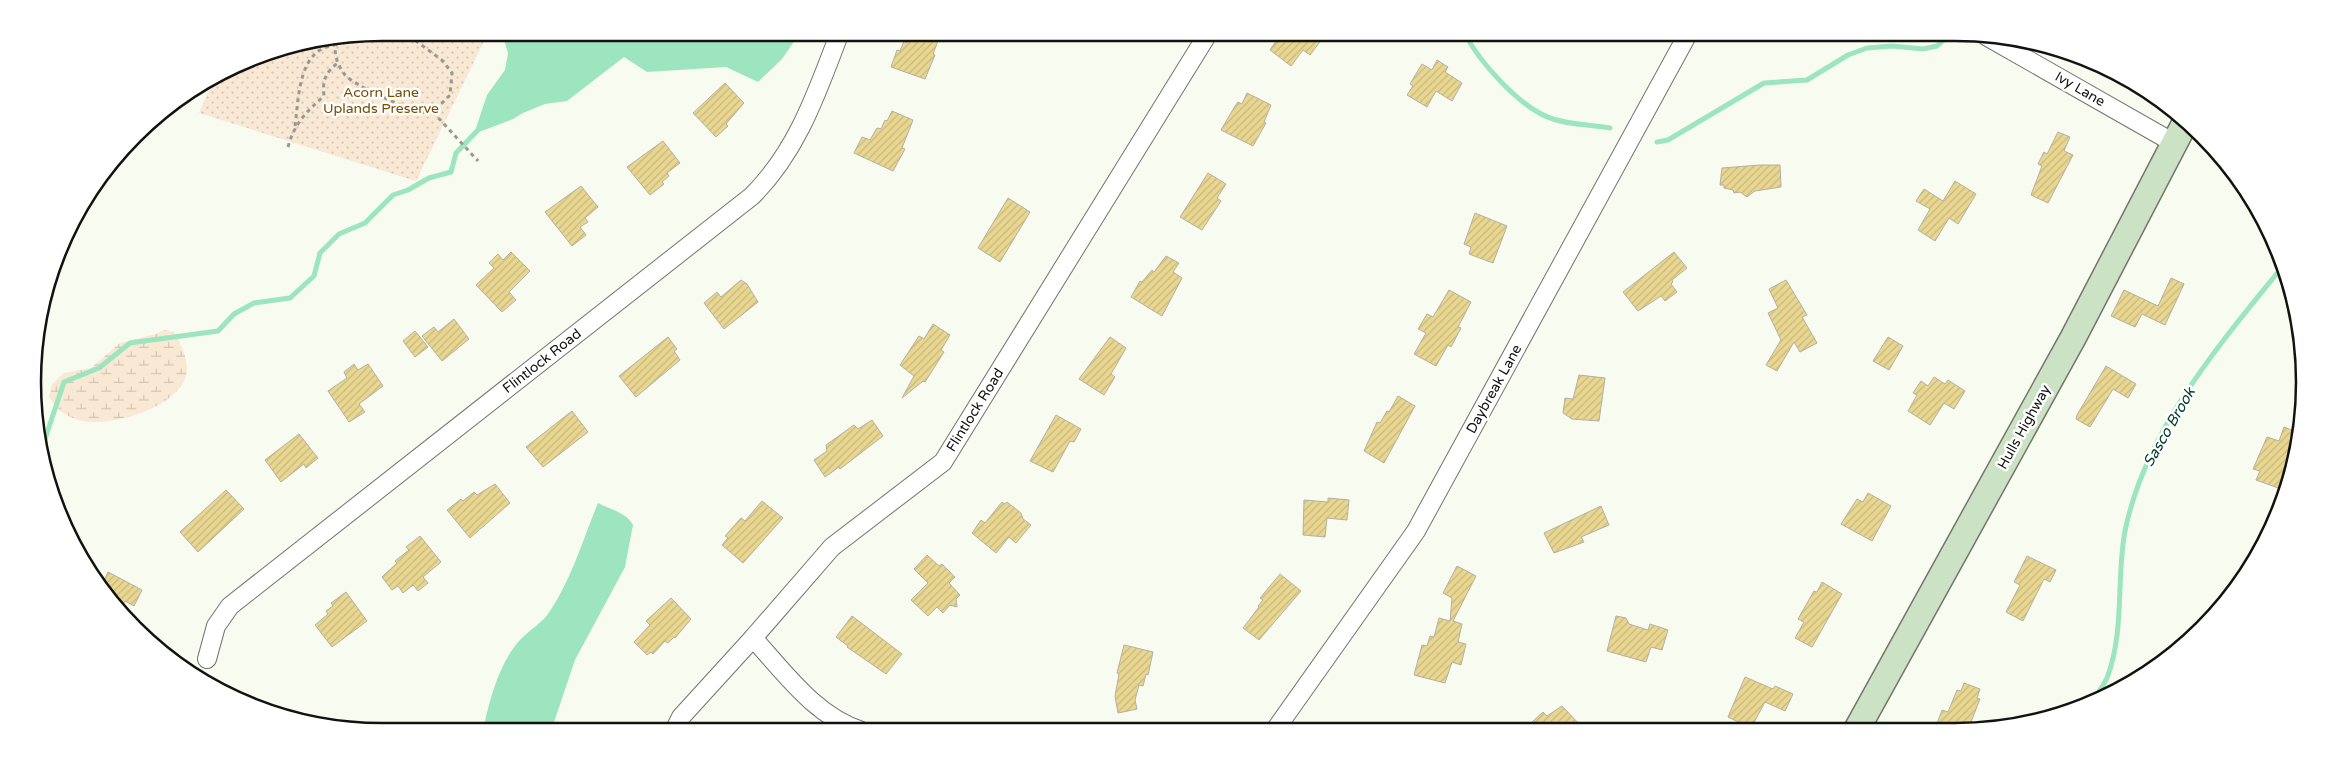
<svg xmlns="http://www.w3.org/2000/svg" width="2337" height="764" font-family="'Varela Round',sans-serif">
<defs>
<pattern id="grass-dots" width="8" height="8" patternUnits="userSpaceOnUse" patternTransform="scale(1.25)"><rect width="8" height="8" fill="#f9e8d3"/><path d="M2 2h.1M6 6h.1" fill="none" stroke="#d4c6b4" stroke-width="1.8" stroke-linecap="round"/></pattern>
<pattern id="wetland-marsh" width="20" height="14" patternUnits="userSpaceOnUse" patternTransform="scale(1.25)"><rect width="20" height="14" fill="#f9e8d3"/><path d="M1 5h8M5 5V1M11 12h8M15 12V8" fill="none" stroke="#d4c6b4"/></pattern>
<pattern id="building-hatch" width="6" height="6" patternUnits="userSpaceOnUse" patternTransform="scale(1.25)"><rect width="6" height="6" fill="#e9d791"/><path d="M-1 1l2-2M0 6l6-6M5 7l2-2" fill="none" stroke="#c7b87c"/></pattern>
</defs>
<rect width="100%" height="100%" fill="#f8fbef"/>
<path fill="url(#grass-dots)" d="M382,32l106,1 -72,148 -217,-68 14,-32 36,-22 65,-20z"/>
<path fill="url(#wetland-marsh)" d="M164,330l10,2c7,11 16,31 12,44 -9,33 -82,54 -111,43 -13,-5 -19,-11 -26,-22l3,-13 12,-11 27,-5 29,-25 36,-9z"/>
<g fill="#9ce5bf">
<path d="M496,33l304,-1v1l-18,26 -24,23 -32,-15 -79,5 -23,-15 -57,44 -22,3 -22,9 -10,6 -39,15 13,-39 18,-25 3,-17 -5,-16z"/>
<path d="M598,503c13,7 28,9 35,22l-8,42 -50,93 -24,71h-68c6,-30 16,-68 37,-91 9,-10 23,-17 30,-29 22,-33 33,-72 48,-108z"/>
</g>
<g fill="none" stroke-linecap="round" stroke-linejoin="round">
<g stroke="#9ce5bf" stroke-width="5">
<path d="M1464,32c15,30 57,77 89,87 18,6 39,6 57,9"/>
<path d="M1657,142l11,-2 96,-57 43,-3 41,-25 19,-7 25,-2 31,3 14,-3 11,-10"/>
<path d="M41,451l23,-69 35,-14 31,-25 88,-12 16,-17 20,-11 36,-5 24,-22 6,-23 19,-19 26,-11 28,-28 15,-5 21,-12 22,-6 5,-19 22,-23"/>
<path d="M2093,700c5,-7 11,-15 14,-22 18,-47 9,-99 18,-147 21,-102 94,-186 158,-265"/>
</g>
</g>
<g fill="url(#building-hatch)" stroke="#b3b0a5">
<path d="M912,32h14l13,6 -6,16 2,1 -10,24 -34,-12 6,-17 3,1 4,-10 3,2z"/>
<path d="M1282,32h31l9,7 -12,16 -7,-5 -12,16 -21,-16z"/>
<path d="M1437,60l11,7 -3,5 17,11 -10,18 -16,-10 -9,16 -20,-12 6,-9 -3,-2 12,-20 10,6z"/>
<path d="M725,83l19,20 -18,21 2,2 -12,11 -23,-24z"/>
<path d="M1247,93l24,12 -7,17 2,1 -13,23 -32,-16 14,-24 3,-4 4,2z"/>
<path d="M892,111l21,9 -11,28 3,1 -12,22 -39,-18 8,-16 8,3 7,-12 4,1 4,-9 2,1z"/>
<path d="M2058,132l12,5 -6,14 9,4 -25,48 -17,-8 11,-29 -4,-2 6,-12 3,2z"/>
<path d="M663,141l17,22 -13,10 2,3 -7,6 2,2 -14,11 -23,-28z"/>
<path d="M1760,165h20l1,22 -26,4 -8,6 -7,-5 -6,1 -1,-3 -9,-2v-3h-4l2,-17z"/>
<path d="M1208,173l18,11 -9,14 4,3 -19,29 -22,-13z"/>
<path d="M1955,181l21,13 -18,30 -9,-6 -14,23 -17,-11 12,-21 -14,-8 8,-12 19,12z"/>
<path d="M581,186l17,21 -13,11 3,4 -8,5 6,8 -14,11 -27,-34z"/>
<path d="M1008,198l22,14 -30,50 -22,-14z"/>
<path d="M1475,213l32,13 -14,37 -24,-9 2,-7 -7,-3z"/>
<path d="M511,252l19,19 -21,21 7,8 -14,12 -26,-27 18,-17 -5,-5 9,-9 5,6z"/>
<path d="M1674,252l13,16 -15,12 1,2 -2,2 6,8 -12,9 -4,-5 -23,15 -15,-19z"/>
<path d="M1166,256l13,7 -6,9 9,6 -20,38 -31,-19 9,-16 2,1 10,-12 2,2z"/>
<path d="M2171,278l13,6 -19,41 -23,-11 -7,13 -24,-11 13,-26 34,16z"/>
<path d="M741,280l6,4 11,18 -34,27 -20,-26 13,-11 4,5z"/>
<path d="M1786,280l21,35 -5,2 15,26 -17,9 -6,-10 -17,29 -11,-6 15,-25 -13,-27 10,-5 -9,-19z"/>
<path d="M1449,290l22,12 -13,25 3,1 -10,19 -3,-2 -12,21 -22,-12 12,-21 -8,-4 9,-15 6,3z"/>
<path d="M454,319l15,20 -27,22 -20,-25 12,-9 4,5z"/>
<path d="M933,324l17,11 -9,15 3,2 -19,30 -2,-1 -21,17 12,-22 -14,-11 19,-29 5,3z"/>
<path d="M415,331l13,16 -13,10 -12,-16z"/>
<path d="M668,337l9,12 -3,2 6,9 -44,37 -17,-21z"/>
<path d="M1110,337l16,11 -15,26 4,3 -11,18 -25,-16z"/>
<path d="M1888,337l15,9 -14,24 -16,-9z"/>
<path d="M354,364l4,6 10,-6 15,22 -24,18 6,8 -16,10 -21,-31 19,-13 -3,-6z"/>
<path d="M2106,366l30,18 -8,14 -15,-9 -23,38 -14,-8 1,-4z"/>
<path d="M1579,375l26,3 -6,43 -27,-2 -9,-6 2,-15 8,1z"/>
<path d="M1934,377l11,7 3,-4 17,11 -11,18 -10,-6 -14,22 -22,-14 9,-16 -4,-2 8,-12 7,5z"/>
<path d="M1398,396l17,10 -31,57 -20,-12 13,-29 3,1 7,-12 2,1z"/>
<path d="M572,411l16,21 -45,35 -17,-20z"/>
<path d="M1056,415l25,14 -7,13 -4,-1 -17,31 -23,-11z"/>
<path d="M872,420l11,16 -43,33 -1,-2 -14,10 -11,-17 13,-9 -1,-6 28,-20 4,4z"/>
<path d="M2284,427l15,6v9l-18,47 -25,-9 4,-9 -7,-2 14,-32 12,4z"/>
<path d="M299,434l19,24 -12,10 -2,-4 -23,18 -16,-22z"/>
<path d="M495,484l15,19 -40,35 -23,-28 14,-11 2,2 11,-9 3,3z"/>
<path d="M226,490l18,19 -46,43 -18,-20z"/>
<path d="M1868,493l23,13 -19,35 -31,-17 16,-25 6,3z"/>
<path d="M1328,498l21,2 -2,20 -20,-2 -2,19 -22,-2 1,-35 24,2z"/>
<path d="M762,501l21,17 -40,45 -21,-18 6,-7 -3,-2 16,-18 4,3z"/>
<path d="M1002,502l3,2 2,-2 14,11 2,6 8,6 -15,18 -7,-6 -13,16 -24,-20 9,-13 4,3z"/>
<path d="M1601,506l8,19 -28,12 3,5 -30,11 -10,-20z"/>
<path d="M420,536l21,26 -18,15 5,6 -10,8 -5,-6 -10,8 -5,-7 -6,4 -10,-13 15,-14 -2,-2 14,-11 -3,-3z"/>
<path d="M927,555l12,11 3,-2 13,13 -6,6 11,12 -4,4 1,8 -7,-2 -7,8 -6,-6 -9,9 -17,-16 17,-17 -14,-14z"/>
<path d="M2027,556l29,14 -6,12 -6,-3 -21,42 -17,-9 14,-27 -6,-3z"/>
<path d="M1457,566l19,10 -23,45 9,3 -4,18 8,2 -5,21 -9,-3 -7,21 -31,-8 8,-30 5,1 3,-10 4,1 5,-19 11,3 2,-23 -9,-5z"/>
<path d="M108,572l34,18 -8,16 -9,-5 -5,10 -19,-24z"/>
<path d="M1280,574l21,17 -42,49 -16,-12 16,-21 -1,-1 5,-6 -3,-2z"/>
<path d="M1822,582l20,12 -30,53 -17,-9 9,-16 -6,-3 16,-28 3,1z"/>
<path d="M346,592l21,29 -35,26 -17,-22 13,-11 -2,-3 7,-5 -2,-3z"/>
<path d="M671,598l20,21 -16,19 -1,-1 -6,6 -3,-2 -12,13 -2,-2 -4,3 -13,-13 16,-17 -4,-4z"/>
<path d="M852,616l50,38 -16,20 -39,-27 1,-1 -12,-9z"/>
<path d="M1616,616l10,2 3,6 19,6 2,-6 18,6 -6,20 -11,-3 -5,15 -39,-11z"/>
<path d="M1124,645l29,7 -5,23 -2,-1 -3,12 -4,-1 -4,15 2,9 -19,4 -3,-17 4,-22 -2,-1z"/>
<path d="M1745,677l28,12 2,-3 18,8 -8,17 -20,-9 -14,26 -23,-11z"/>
<path d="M1964,683l16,6 -3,9 3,1 -9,23 -4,7h-32l7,-19 6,2 9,-22 4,1z"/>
<path d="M1562,706l22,23h-51l3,-3 -4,-4 11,-10 4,4z"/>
</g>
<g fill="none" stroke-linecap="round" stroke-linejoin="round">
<g stroke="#73756b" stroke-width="20">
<g id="street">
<path d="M1986,36l188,107"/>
<path d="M753,638c31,34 63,79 109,93"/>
<path d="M207,659l9,-33 14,-20 522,-410c46,-46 65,-104 88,-164"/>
<path d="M1275,730l141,-199 273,-499"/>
<path d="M674,731l7,-14 72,-79 79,-91 111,-85 266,-430"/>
</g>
</g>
<g stroke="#73756b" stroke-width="28">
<path id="secondary" d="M1857,729l216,-391 113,-217"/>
</g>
<g stroke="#989a91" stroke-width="3" stroke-dasharray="4 4" stroke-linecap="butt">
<path d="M342,36c-12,11 -6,27 3,39 7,9 63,35 76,37 4,1 8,0 12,0l17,-17 2,-22 -9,-12 -39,-29"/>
<path d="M433,112l45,49"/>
<path d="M295,126c4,-29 3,-77 40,-81"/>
<path d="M288,147c6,-23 19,-36 36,-51 -2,-17 2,-24 15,-34"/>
</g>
<use href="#street" stroke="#fff" stroke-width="18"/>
<use href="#secondary" stroke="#cce2c5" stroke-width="25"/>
</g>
<g text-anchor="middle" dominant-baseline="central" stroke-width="5" stroke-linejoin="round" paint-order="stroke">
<g font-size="14" fill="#12130f" stroke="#fff">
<text transform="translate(2080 89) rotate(30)">Ivy Lane</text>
<text transform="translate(542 361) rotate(-38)">Flintlock Road</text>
<text transform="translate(1494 389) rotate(-61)">Daybreak Lane</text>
<text transform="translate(975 410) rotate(-58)">Flintlock Road</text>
<text transform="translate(2024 427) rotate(-61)">Hulls Highway</text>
</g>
<g font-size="14" fill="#754c00" stroke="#fff">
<text x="381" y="92">Acorn Lane<tspan x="381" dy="16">Uplands Preserve</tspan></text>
</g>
<g font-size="15" font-style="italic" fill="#024029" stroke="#fff">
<text transform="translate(2169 427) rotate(-60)">Sasco Brook</text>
</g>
</g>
<path d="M0 0H2337V764H0ZM382 41H1955A341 341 0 0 1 2296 382V382A341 341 0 0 1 1955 723H382A341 341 0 0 1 41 382V382A341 341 0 0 1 382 41Z" fill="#fff" fill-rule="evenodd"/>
<path fill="none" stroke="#12130f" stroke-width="2.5" d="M382 41H1955A341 341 0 0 1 2296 382V382A341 341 0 0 1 1955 723H382A341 341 0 0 1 41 382V382A341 341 0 0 1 382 41Z"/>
</svg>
